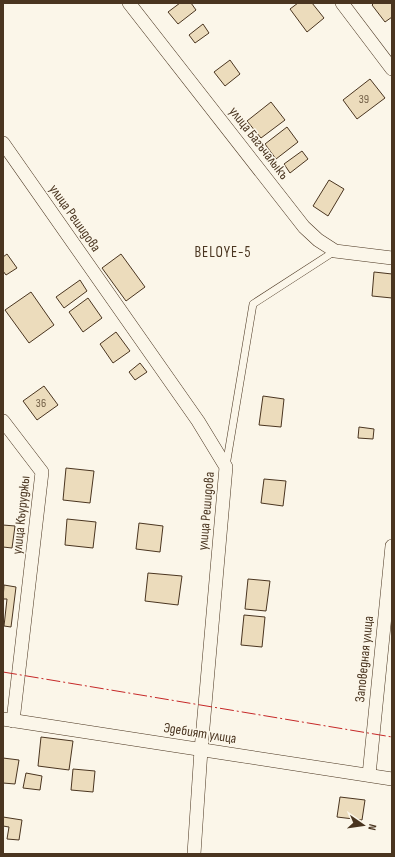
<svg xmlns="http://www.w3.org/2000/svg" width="395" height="857" font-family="'Sofia Sans Condensed',sans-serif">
<rect width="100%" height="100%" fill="#fbf6e9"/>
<g fill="#ecdcbc" stroke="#4a3520">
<path d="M180,3h11l5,7 -18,14 -10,-12z"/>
<path d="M298,3h14l12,15 -17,14 -17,-23z"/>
<path d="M374,3h18v14l-7,5 -13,-17z"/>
<path d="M203,24l6,9 -14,10 -6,-8z"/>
<path d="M230,60l10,14 -15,12 -11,-14z"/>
<path d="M370,79l15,19 -28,21 -14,-19z"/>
<path d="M271,102l14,18 -24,18 -14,-17z"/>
<path d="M287,127l11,15 -22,17 -11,-15z"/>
<path d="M302,151l6,8 -18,14 -6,-9z"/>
<path d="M329,180l15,9 -16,27 -15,-10z"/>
<path d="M7,254l10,14 -11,7 -3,-4v-14z"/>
<path d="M121,254l24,33 -19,14 -24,-33z"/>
<path d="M374,272l18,2v24l-20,-2z"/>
<path d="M80,280l7,11 -23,17 -8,-11z"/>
<path d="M31,292l23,33 -25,18 -24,-33z"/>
<path d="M88,298l14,20 -19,14 -14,-20z"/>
<path d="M116,332l14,19 -17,12 -13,-19z"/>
<path d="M140,363l7,9 -12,8 -6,-8z"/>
<path d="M44,386l14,19 -21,15 -14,-19z"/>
<path d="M263,396l21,3 -3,28 -22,-2z"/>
<path d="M359,427l15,2 -1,10 -15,-1z"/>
<path d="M66,468l28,3 -4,32 -27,-3z"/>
<path d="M264,479l22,2 -3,25 -22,-3z"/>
<path d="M67,519l29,3 -3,26 -28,-3z"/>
<path d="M139,523l24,3 -3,26 -24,-3z"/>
<path d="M3,525l12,1 -3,22 -9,-1z"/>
<path d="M148,573l34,3 -4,29 -33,-4z"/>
<path d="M248,579l22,2 -4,30 -21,-2z"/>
<path d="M4,585l12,2 -5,40 -7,-1 3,-27h-4z"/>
<path d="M244,615l21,2 -3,30 -21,-2z"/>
<path d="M41,737l32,4 -4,29 -31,-4z"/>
<path d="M3,758l16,2 -4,24 -12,-1z"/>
<path d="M73,769l22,2 -2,21 -22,-2z"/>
<path d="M26,773l16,3 -2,14 -17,-2z"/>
<path d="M340,797l25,3 -3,20 -25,-3z"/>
<path d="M3,817l19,3 -3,20 -12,-1 2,-12 -6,-1z"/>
</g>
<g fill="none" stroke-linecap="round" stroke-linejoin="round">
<g stroke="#4a3520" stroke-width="8">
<path id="service" d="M226,466l27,-162 82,-53"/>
</g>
<g stroke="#4a3520" stroke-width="14">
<g id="minor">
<path d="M129,3l175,224 14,13 17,11 57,7"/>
<path d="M342,3l50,66"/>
<path d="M3,143l195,278 28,46 -25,283 -7,104"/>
<path d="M3,421l39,51 -29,249"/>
<path d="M3,719l389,60"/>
<path d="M369,775l23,-229"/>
</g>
</g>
<use href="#service" stroke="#fbf6e9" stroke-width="7"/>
<use href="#minor" stroke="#fbf6e9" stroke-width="13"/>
<path stroke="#c62828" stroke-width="1" stroke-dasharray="14 3 2 3" stroke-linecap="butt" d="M3,672l389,65"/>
</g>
<g text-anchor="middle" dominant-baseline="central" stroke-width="3" stroke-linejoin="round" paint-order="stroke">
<g font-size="12" fill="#725f47">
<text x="364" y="99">39</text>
<text x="41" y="403">36</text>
</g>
<g font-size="14" fill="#4a3520" stroke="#fbf6e9">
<text transform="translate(259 143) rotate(52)">улица Багъчалыкъ</text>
<text transform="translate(75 218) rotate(55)">улица Решидова</text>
<text transform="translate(206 511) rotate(-85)">улица Решидова</text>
<text transform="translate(21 515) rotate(-84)">улица Къуруджы</text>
<text transform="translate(364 659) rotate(-84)">Заповедная улица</text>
<text transform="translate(200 733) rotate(9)">Эдебият улица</text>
</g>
<g font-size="15" letter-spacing="1" fill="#4a3520" stroke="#fbf6e9">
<text x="223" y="252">BELOYE-5</text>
</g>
</g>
<rect width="395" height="857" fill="none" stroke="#4a3520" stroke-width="8"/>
<g transform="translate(363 825) rotate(103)" stroke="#fbf6e9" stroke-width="3" paint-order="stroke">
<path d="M0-3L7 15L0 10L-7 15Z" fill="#4a3520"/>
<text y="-6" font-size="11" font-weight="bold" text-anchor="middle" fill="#4a3520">N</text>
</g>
</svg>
